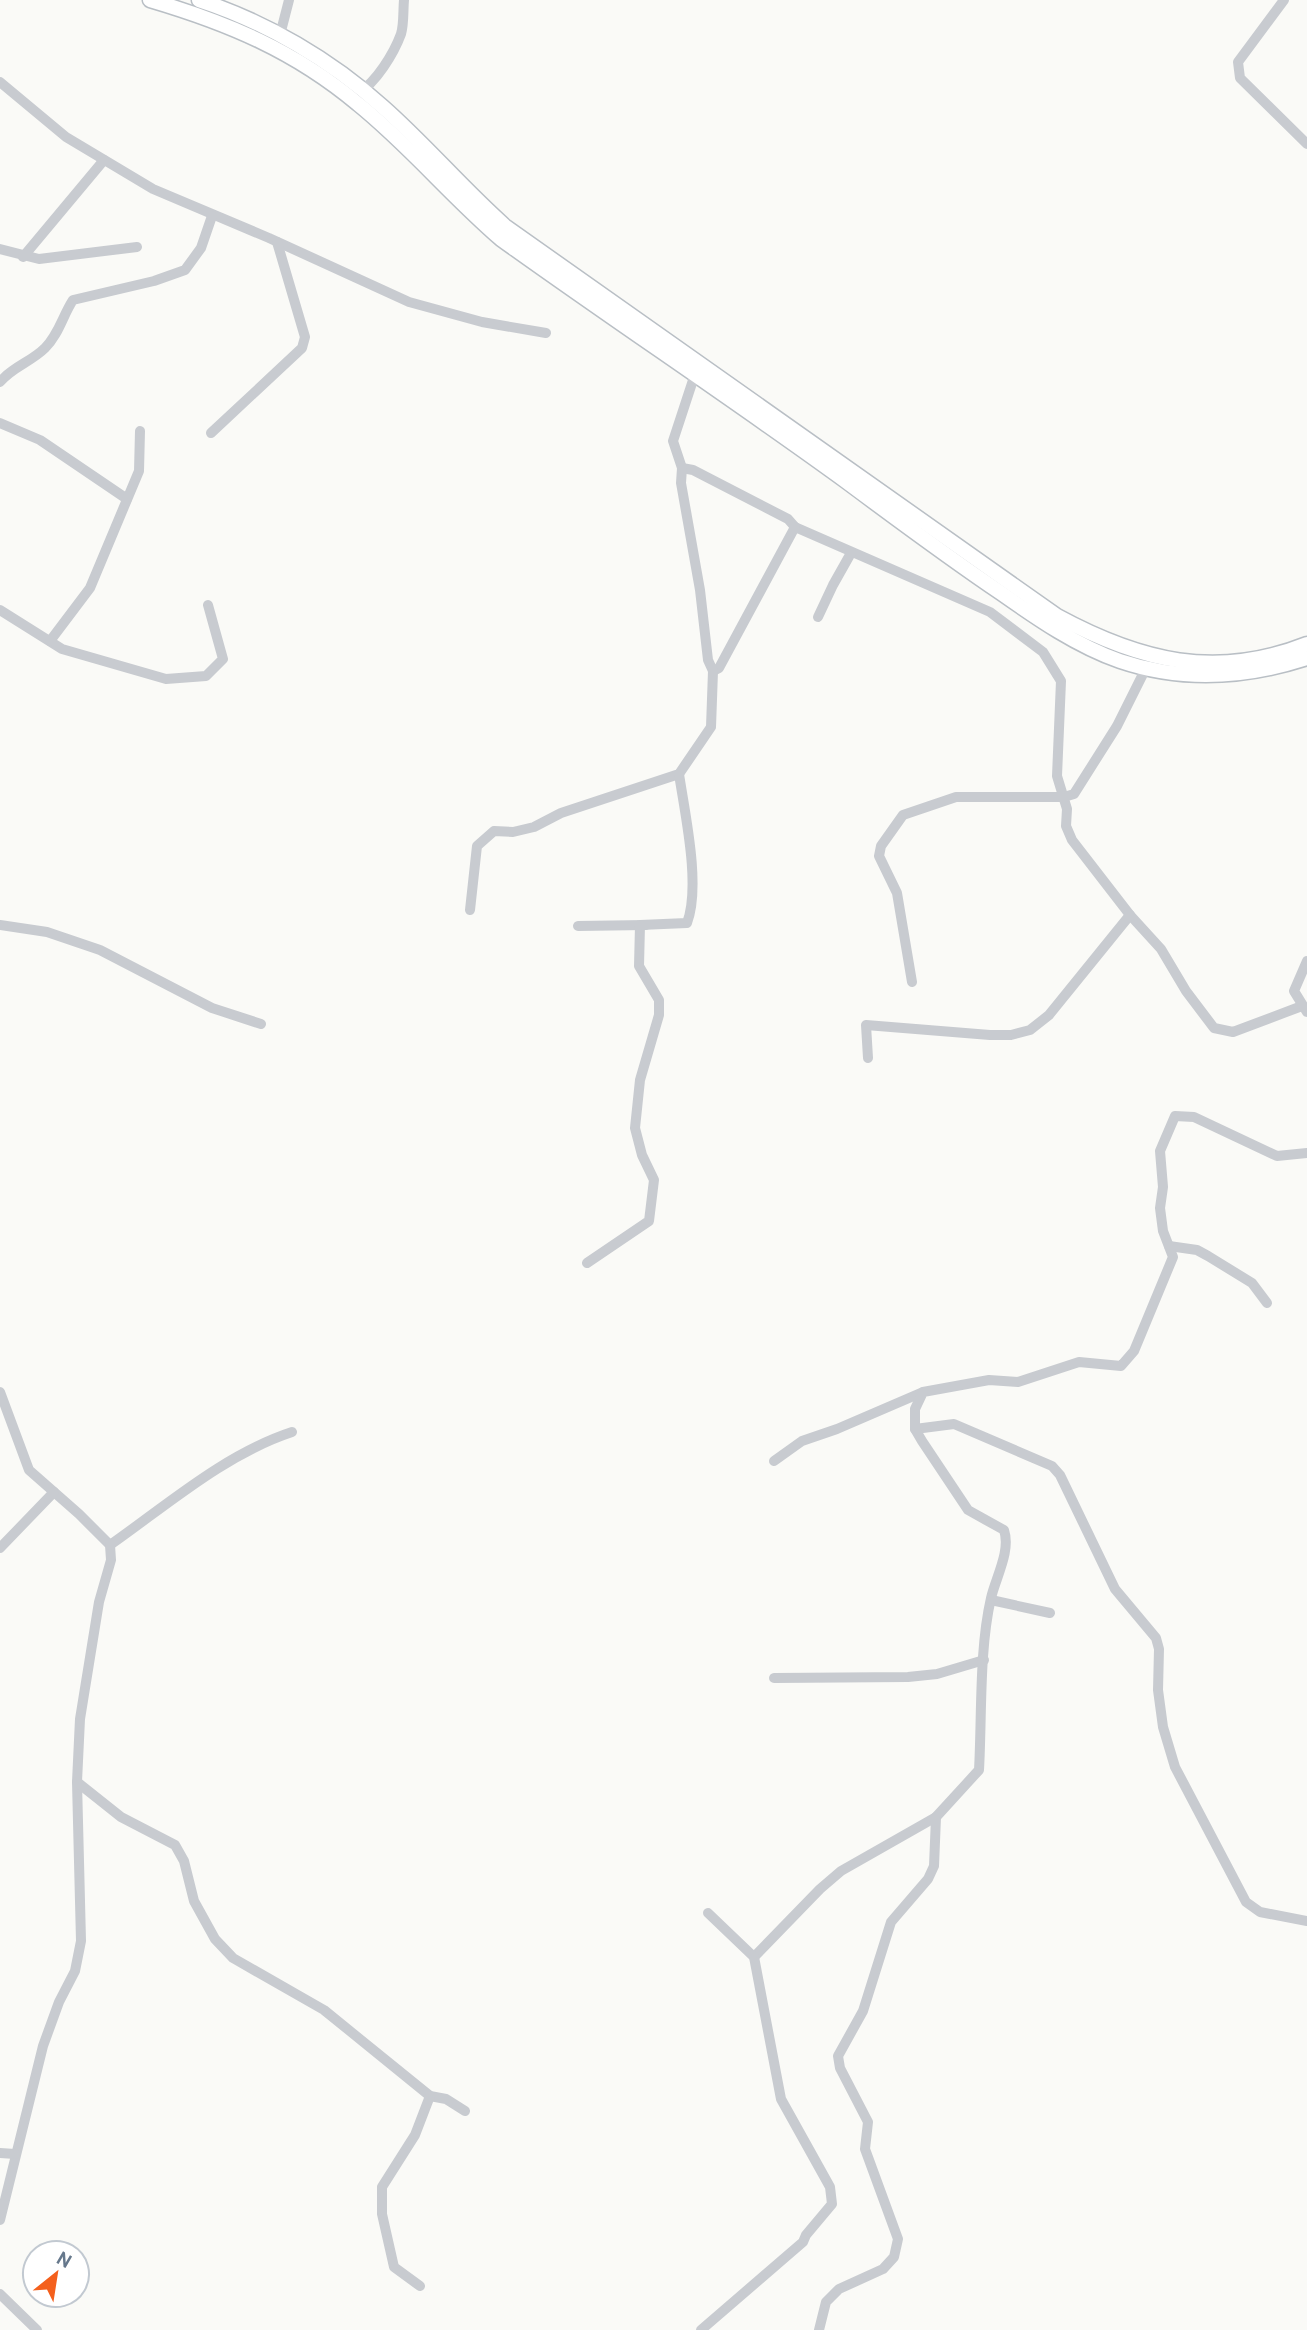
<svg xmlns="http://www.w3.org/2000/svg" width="1307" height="2330" font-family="Overpass,sans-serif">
<rect width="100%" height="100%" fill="#fafaf7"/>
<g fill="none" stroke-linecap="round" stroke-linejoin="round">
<g stroke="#b9bfc5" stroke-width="17">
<g id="secondary">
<path d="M150,0c78,23 145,51 208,104 51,41 93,92 143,135 114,82 232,160 346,243 51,38 102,76 154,111 37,26 76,53 119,68 62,21 126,17 187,-3"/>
<path d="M199,0c67,22 132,60 184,107 43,38 80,82 123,120l551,389c83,45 159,64 250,28"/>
</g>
</g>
<g stroke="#c8cbd0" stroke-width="10">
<path d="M1284,0l-46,62 2,16 67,66"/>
<path d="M280,35l9,-35"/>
<path d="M0,82l66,55 87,52 116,49 140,64 73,20 64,11"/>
<path d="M358,93c18,-10 36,-40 43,-59 3,-10 2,-23 3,-34"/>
<path d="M0,249l39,10 98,-12"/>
<path d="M23,257l81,-97"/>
<path d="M0,382c12,-15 31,-20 45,-34 14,-14 18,-33 28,-48l81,-19 31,-11 16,-22 11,-32"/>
<path d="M0,423l40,17 87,59"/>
<path d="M211,433l91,-85 3,-11 -28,-95"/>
<path d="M682,468l11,2 95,49 7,8 195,85 53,40 18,29 -4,95 10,33 -1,17 6,14 58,75 31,34 25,42 28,37 19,4 69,-26"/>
<path d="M0,610l62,39 104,30 40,-3 17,-17 -15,-54"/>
<path d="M818,617l15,-32 18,-32"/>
<path d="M50,641l40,-53 49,-117 1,-40"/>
<path d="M713,671l6,-3 76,-141"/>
<path d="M470,910l7,-64 17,-15 19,1 21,-5 27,-14 118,-39 32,-47 2,-56 -5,-11 -8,-70 -19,-107 1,-15 -9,-27 23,-70"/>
<path d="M0,925l47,7 53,18 112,58 49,16"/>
<path d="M578,926l68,-1"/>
<path d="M1307,961l-13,30 13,21"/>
<path d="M912,982l-15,-89 -18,-37 2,-10 22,-31 53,-18h108l10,-3 43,-68 29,-58"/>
<path d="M868,1058l-2,-33 124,10h21l19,-5 19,-15 81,-100"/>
<path d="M1169,1246l28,4 11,6 44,27 15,20"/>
<path d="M587,1263l62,-42 5,-41 -12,-25 -7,-27 5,-48 19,-65v-15l-20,-34 1,-41 47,-2c14,-37 -2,-109 -8,-149"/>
<path d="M0,1392l29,78 50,44 31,31 1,15 -12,42 -19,117 -3,63 4,159 -6,30 -16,31 -16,44 -43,174"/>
<path d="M915,1429l39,-5 98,42 8,9 55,114 41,49 3,11 -1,41 5,37 12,40 71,135 14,10 47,9"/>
<path d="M774,1461l28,-20 35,-12 86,-37"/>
<path d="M110,1545c57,-40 115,-91 182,-113"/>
<path d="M0,1548l54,-56"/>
<path d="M991,1600l59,13"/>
<path d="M774,1678l134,-1 29,-3 47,-14"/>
<path d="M77,1782l44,35 54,28 9,16 10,40 21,38 18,19 91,52 106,86 16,3 19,12"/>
<path d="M754,1957l66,-68 21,-18 95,-54"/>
<path d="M0,2153l15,1"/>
<path d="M420,2286l-26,-19 -12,-53v-27l33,-52 15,-39"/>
<path d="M0,2294l37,36"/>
<path d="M701,2330l102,-88 3,-7 26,-31 -2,-17 -49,-88 -27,-142 -46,-44"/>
<path d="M819,2330l7,-28 13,-13 44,-20 11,-12 4,-18 -33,-90 3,-27 -28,-54 -2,-12 25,-45 28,-89 37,-43 6,-13 2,-49 43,-47c3,-54 0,-120 12,-172 5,-21 20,-47 13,-68l-36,-20 -46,-69 -7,-12v-20l8,-17 66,-12 29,2 61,-20 42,4 13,-15 39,-94 -10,-26 -3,-23 3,-21 -3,-36 15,-35 19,1 83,39 30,-3"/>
</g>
<use href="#secondary" stroke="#fff" stroke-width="14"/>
</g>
<g transform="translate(56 2274) rotate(30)"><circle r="33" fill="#ffffff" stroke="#c2c9d1" stroke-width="2"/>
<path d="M0-5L12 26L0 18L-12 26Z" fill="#f4601d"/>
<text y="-10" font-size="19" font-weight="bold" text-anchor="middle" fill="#66788c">N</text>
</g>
</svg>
